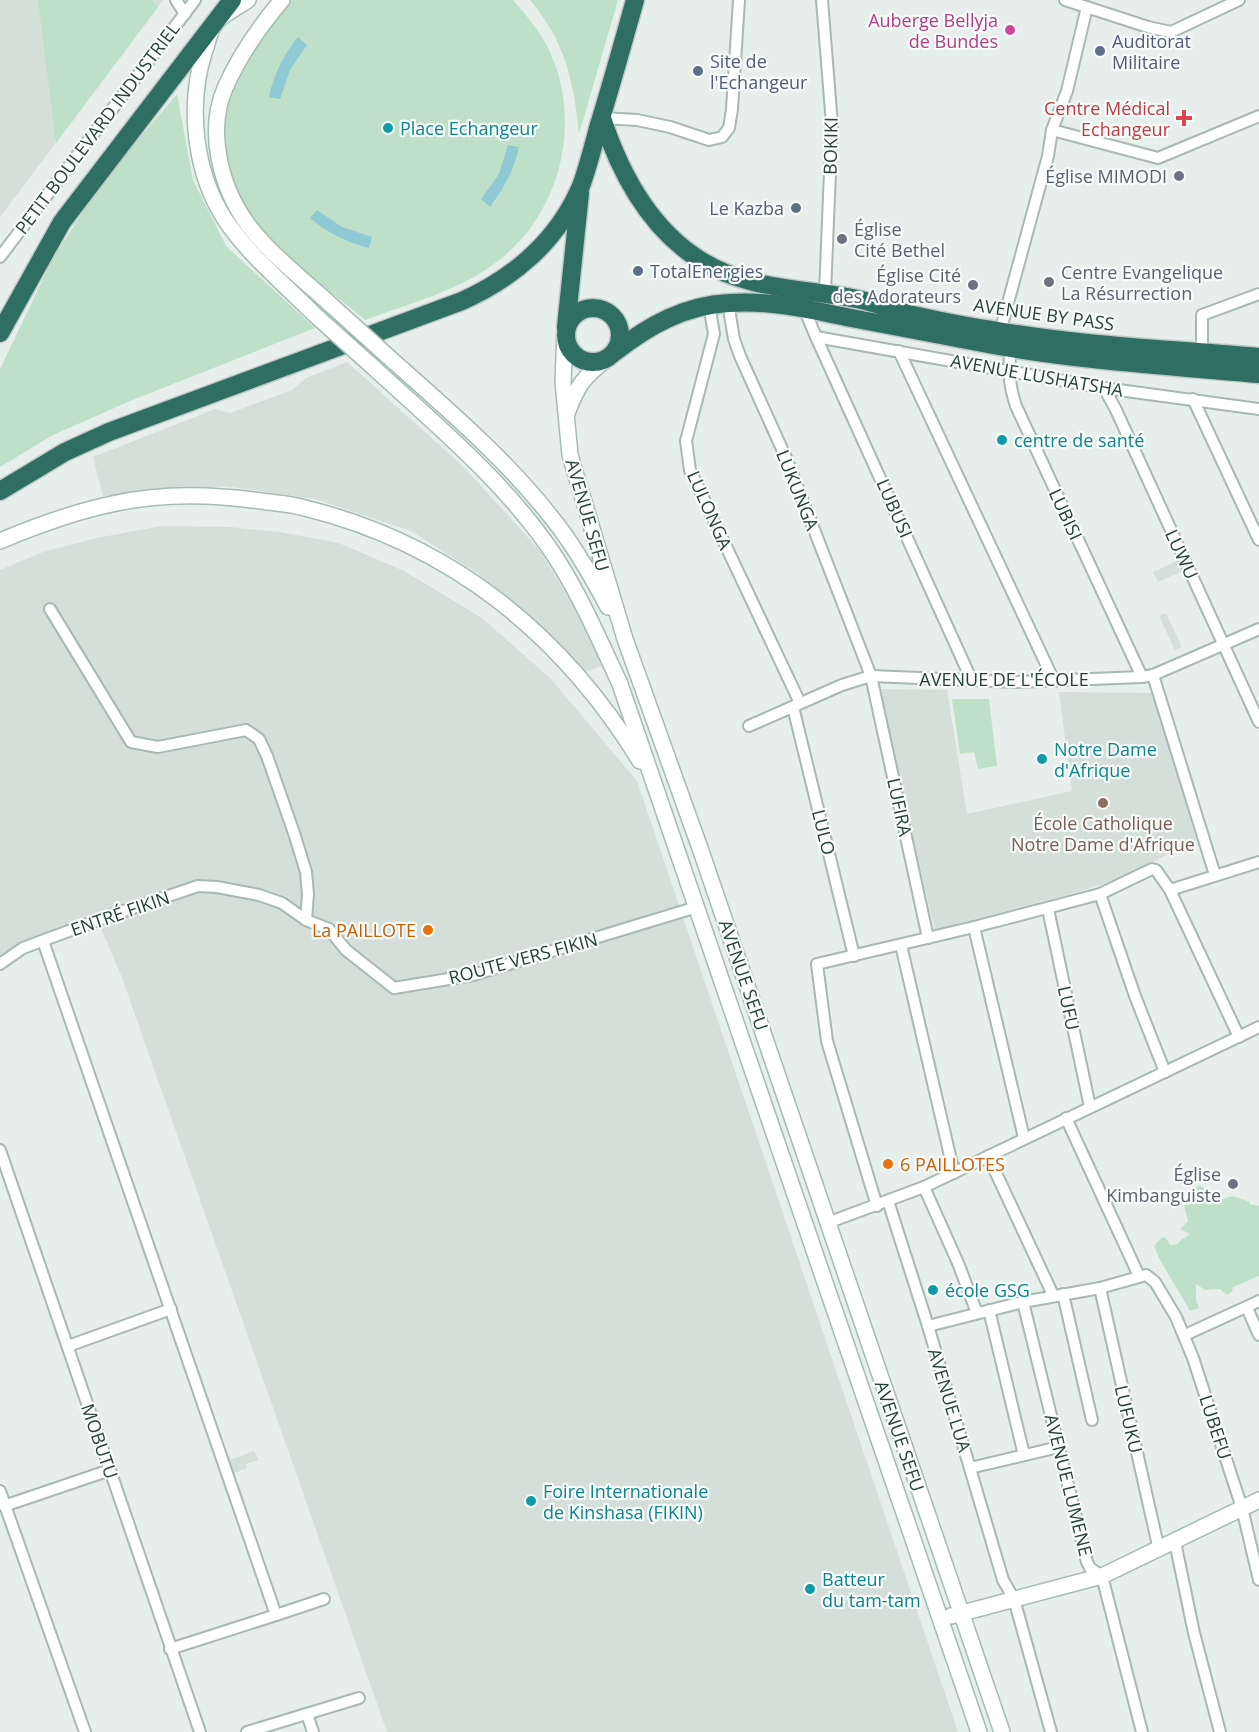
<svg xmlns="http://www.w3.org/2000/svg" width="1259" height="1732" font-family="'Open Sans',sans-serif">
<rect width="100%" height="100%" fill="#e6efeb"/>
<g fill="#d4dfda">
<path d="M0,0h163l-163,217z"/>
<path d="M347,362l118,106 75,83 41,68 21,46 -16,7 -47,-49 -62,-50 -66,-42 -96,-32 -91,-13 -121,10 -10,-39 122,-48 15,4 62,-23 14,-12z"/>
<path d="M161,526l68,1 50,5 60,11 65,28 78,47 68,60 87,103 321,951h-571l-266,-757 -21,-49 -100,33v-389l43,-18 54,-14z"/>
<path d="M1179,560l4,11 -25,11 -5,-10z"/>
<path d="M1166,613l16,34 -7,3 -16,-34z"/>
<path d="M877,689l70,1 20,124 105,-23 -13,-99 96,1 41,147 -75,38 -37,12 -149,40z"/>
<path d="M254,1451l4,9 -12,4 1,4 -13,5 -4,-13z"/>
</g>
<g fill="#bfe0c8">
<path d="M38,0h113l7,7 -102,136z"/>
<path d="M288,0h225c12,14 24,27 33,44 39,74 16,171 -52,220 -38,28 -86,40 -129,56 -39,-33 -111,-84 -129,-133 -5,-13 -8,-26 -10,-40 -2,-11 -3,-25 0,-36 11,-42 37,-77 62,-111z"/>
<path d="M530,0h88l-39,134c-5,-52 -14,-93 -49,-134z"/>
<path d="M177,94l16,86 33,66 89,82 -185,73 -77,34 -53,32v-98l52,-109 51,-79z"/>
<path d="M952,699h37l8,67 -19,3 -4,-17 -14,2z"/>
<path d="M1200,1185l12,11 8,4 13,-4 17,6 -1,2 10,2v70l-26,11 -1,5 -5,3 -7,-6 -15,1 -9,-6v16l3,8 -9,3 -31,-53 -5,-12 8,-9 4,1 4,7 8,-1 3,-4 9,-6 -10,-5 8,-8 -4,-15 8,-4 -3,-11z"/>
</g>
<g fill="#8ec9d4">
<path d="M298,37l9,8 -17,25 -10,29 -11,-2c5,-23 14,-42 29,-60z"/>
<path d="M508,145l11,2c-5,23 -15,41 -29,60l-9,-8 18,-25z"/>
<path d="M317,210l25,17 30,10 -3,11c-23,-6 -41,-15 -59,-30z"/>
</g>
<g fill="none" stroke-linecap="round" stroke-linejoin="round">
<g stroke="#a8b8b2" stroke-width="14">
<g id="street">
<path d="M176,0l9,14"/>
<path d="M822,0l10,124 -7,169"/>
<path d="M1065,0l83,27 23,5 68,-32"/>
<path d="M602,118l35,2 33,7 39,13 13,-3 7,-9 3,-19 7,-109"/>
<path d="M1052,130l106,28 101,-42"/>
<path d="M0,257l195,-257"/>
<path d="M728,303l6,36 6,17 47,104 84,216 57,262"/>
<path d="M709,305l5,29 -28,107 4,29 110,233"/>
<path d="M807,309l1,9 8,19 156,344"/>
<path d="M999,336l49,-180 4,-26 15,-39 20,-84"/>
<path d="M816,337l288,51 155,21"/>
<path d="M1011,347c-3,23 -2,38 5,59l126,271"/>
<path d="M899,351l155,330"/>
<path d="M1202,354v-39l57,-21"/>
<path d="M1104,388l12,22 143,312"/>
<path d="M1193,399l66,141"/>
<path d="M50,609l81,133 27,5 88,-17 13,9 8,17 27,77 12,39 2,22 -2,26"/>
<path d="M1153,675l62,200"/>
<path d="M793,707l61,249"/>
<path d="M749,726l93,-41 29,-9 145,6 126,-5 11,-2 106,-46"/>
<path d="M1170,890l89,-28"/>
<path d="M1100,894l35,102 30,76"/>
<path d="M1048,909l42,198"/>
<path d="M974,927l50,211"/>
<path d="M43,941l233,674 -106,34"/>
<path d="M901,945l53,228"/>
<path d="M0,964l23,-16 86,-32 89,-30 19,1 42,8 23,8 24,17 23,9 17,21 48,38 79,-13 224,-68"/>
<path d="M1066,1118l73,158"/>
<path d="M0,1150l200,582"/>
<path d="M988,1156l65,139"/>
<path d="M924,1187l34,76 19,50"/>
<path d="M888,1201l40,125 75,254 11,19 37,133"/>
<path d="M877,1206l-50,-165 -10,-77 157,-37 126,-33 52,-25 4,1 14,20 69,147"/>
<path d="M827,1223l97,-36 335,-160"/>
<path d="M1100,1288l59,262"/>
<path d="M1063,1294l29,126"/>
<path d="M1023,1302l64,260 3,6 12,8 40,156"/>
<path d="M1247,1308l12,27"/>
<path d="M989,1310l35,145"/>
<path d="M928,1326l95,-24 77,-14 46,-13 9,7 21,35 17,41 49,150 17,72"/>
<path d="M1185,1335l74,-34"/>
<path d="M68,1346l103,-37"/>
<path d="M970,1468l89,-21"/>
<path d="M0,1491l85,241"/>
<path d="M4,1506l106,-36"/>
<path d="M1175,1542l19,91 26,99"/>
<path d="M276,1615l48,-16"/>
<path d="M307,1714l6,18"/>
<path d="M247,1732l112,-34"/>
</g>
</g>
<g stroke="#a4bbb3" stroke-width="18">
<g id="secondary">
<path d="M248,0c-10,7 -26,15 -34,24 -4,6 -6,19 -9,26 -18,54 -11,123 21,171 24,35 59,64 88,93"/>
<path d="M282,0c-22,26 -43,56 -57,88 -19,44 -4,101 24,138 23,30 55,54 82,79"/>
<path d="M565,331l-2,51 7,73 55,184 76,212 301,881"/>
<path d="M392,360c56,50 114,99 160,158 22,27 40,59 56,89"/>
<path d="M373,367c64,59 135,117 183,191 25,39 44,83 64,126l359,1048"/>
<path d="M567,413c11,-28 16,-36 41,-55"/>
<path d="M0,541c36,-15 73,-29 112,-37 48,-11 100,-10 149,-3 14,2 30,3 44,7 146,36 257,126 335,253"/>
<path d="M951,1616l151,-40 157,-76"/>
</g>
</g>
<g stroke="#c2cac8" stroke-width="21">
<g id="highway">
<path d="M602,118c18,55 47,110 98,142 47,30 103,28 157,39 20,4 40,13 61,17 26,6 53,11 80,15 86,15 174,18 261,26"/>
<circle cx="593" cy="335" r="27"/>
<path d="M566,327l14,-134"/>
<path d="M0,333l62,-111 170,-222"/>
<path d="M615,352c33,-26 70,-47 114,-49 40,-3 79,6 117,14 49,9 98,19 147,28 88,16 177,21 266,29"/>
<path d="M0,491l65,-39 44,-20 353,-131c52,-23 96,-61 119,-115 7,-19 12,-39 17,-58 13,-42 25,-85 37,-128"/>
</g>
</g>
<use href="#street" stroke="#fff" stroke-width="10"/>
<use href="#secondary" stroke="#fff" stroke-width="15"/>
<use href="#highway" stroke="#2f6f62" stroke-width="18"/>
<g stroke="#a4bbb3" stroke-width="18" stroke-linecap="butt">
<g id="secondary-bridge">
<path d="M331,305l61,55"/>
<path d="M314,314l59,53"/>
</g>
</g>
<use href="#secondary-bridge" stroke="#fff" stroke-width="15"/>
</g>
<circle fill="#d1479c" stroke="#f7fbf9" stroke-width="2" cx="1010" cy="30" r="6"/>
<g fill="#5c6f8a" stroke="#f7fbf9" stroke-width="2">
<circle cx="1100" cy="51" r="6"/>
<circle cx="698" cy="71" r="6"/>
<circle cx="796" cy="208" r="6"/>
<circle cx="638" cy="271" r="6"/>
</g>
<path fill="#e0444e" stroke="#f7fbf9" stroke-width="2" d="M1181 109h6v6h6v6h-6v6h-6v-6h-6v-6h6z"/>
<g fill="#0f9aa8" stroke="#f7fbf9" stroke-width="2">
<circle cx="388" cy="128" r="6"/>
<circle cx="1002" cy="440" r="6"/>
<circle cx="1042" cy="759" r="6"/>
<circle cx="933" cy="1290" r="6"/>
<circle cx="531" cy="1501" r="6"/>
<circle cx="810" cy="1589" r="6"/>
</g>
<g fill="#6b7280" stroke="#f7fbf9" stroke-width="2">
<circle cx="1179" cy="176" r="6"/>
<circle cx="842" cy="239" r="6"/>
<circle cx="1049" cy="282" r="6"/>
<circle cx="973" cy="285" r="6"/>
<circle cx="1233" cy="1184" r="6"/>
</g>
<circle fill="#8d6e63" stroke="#f7fbf9" stroke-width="2" cx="1103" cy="803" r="6"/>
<g fill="#e8710a" stroke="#f7fbf9" stroke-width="2">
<circle cx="428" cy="930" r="6"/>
<circle cx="888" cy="1164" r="6"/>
</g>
<g text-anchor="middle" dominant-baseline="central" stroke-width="4.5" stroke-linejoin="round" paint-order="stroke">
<g font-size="18" fill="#b23c85" stroke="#f7fbf9" text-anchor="end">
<text x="998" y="20">Auberge Bellyja<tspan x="998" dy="21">de Bundes</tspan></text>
</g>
<g font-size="18" fill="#4e5e75" stroke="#f7fbf9" text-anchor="start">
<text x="1112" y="41">Auditorat<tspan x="1112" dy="21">Militaire</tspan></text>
<text x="710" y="61">Site de<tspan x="710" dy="21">l'Echangeur</tspan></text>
<text x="784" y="208" text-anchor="end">Le Kazba</text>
<text x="650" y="271">TotalEnergies</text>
</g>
<g font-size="18" fill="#be3a42" stroke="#f7fbf9" text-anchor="end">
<text x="1170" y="108">Centre Médical<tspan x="1170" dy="21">Echangeur</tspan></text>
</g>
<g font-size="18" fill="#24423a" stroke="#f7fbf9">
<text transform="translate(97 128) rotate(-53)">PETIT BOULEVARD INDUSTRIEL</text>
<text transform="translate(830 146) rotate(-89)">BOKIKI</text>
<text transform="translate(1044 314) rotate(8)">AVENUE BY PASS</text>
<text transform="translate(1037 375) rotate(10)">AVENUE LUSHATSHA</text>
<text transform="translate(798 490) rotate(68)">LUKUNGA</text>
<text transform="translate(895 508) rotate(66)">LUBUSI</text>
<text transform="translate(710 510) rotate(66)">LULONGA</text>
<text transform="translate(1066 514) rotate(65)">LUBISI</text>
<text transform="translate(588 515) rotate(74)">AVENUE SEFU</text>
<text transform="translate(1182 554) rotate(65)">LUWU</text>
<text x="1004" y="679">AVENUE DE L'ÉCOLE</text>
<text transform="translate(900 807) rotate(78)">LUFIRA</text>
<text transform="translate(824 832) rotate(76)">LULO</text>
<text transform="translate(120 913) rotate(-19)">ENTRÉ FIKIN</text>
<text transform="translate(523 958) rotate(-15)">ROUTE VERS FIKIN</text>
<text transform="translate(744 975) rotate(71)">AVENUE SEFU</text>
<text transform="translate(1069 1008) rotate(78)">LUFU</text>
<text transform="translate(950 1400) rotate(73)">AVENUE LUA</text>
<text transform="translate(1129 1419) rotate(77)">LUFUKU</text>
<text transform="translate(1216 1427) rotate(72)">LUBEFU</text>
<text transform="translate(900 1436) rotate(71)">AVENUE SEFU</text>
<text transform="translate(100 1441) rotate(71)">MOBUTU</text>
<text transform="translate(1069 1485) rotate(76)">AVENUE LUMENE</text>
</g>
<g font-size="18" fill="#0d838f" stroke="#f7fbf9" text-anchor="start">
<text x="400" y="128">Place Echangeur</text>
<text x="1014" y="440">centre de santé</text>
<text x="1054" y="749">Notre Dame<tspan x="1054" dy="21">d'Afrique</tspan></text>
<text x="945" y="1290">école GSG</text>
<text x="543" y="1491">Foire Internationale<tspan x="543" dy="21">de Kinshasa (FIKIN)</tspan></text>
<text x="822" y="1579">Batteur<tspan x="822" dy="21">du tam-tam</tspan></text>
</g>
<g font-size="18" fill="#5b616d" stroke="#f7fbf9" text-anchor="end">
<text x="1167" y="176">Église MIMODI</text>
<text x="854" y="229" text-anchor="start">Église<tspan x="854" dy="21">Cité Bethel</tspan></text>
<text x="1061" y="272" text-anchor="start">Centre Evangelique<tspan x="1061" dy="21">La Résurrection</tspan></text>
<text x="961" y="275">Église Cité<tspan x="961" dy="21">des Adorateurs</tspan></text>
<text x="1221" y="1174">Église<tspan x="1221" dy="21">Kimbanguiste</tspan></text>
</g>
<g font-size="18" fill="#785e54" stroke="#f7fbf9">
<text x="1103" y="823">École Catholique<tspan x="1103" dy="21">Notre Dame d'Afrique</tspan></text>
</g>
<g font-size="18" fill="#c56008" stroke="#f7fbf9" text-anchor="end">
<text x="416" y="930">La PAILLOTE</text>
<text x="900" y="1164" text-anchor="start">6 PAILLOTES</text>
</g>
</g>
</svg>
